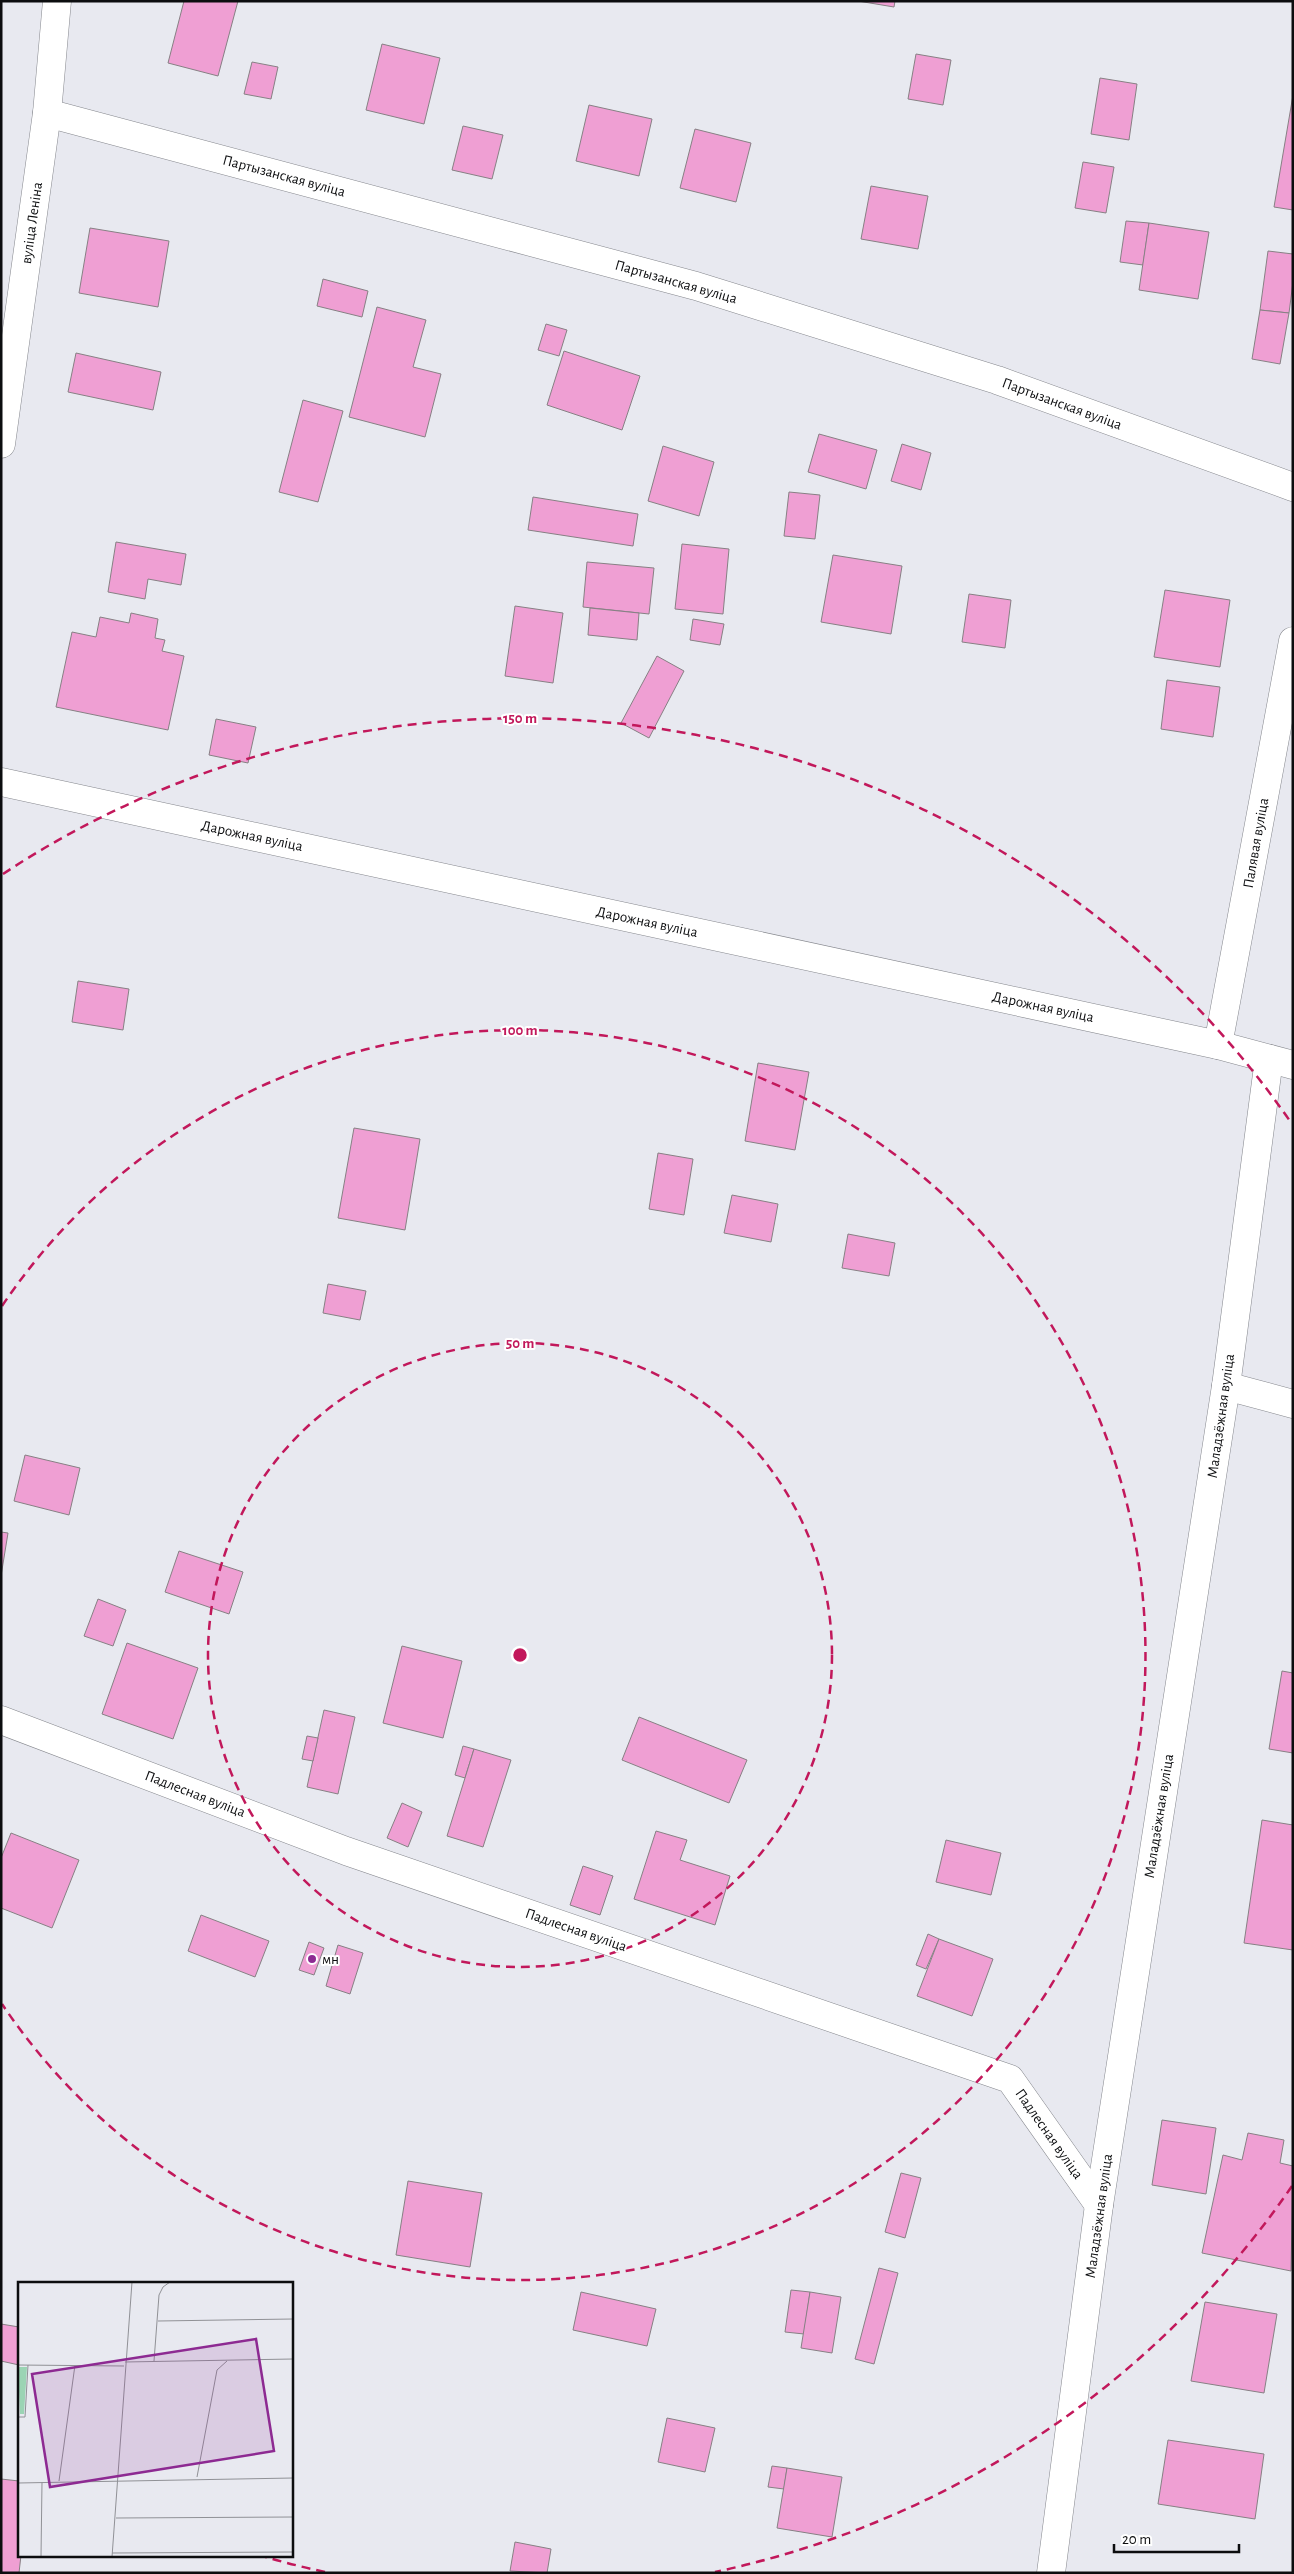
<svg xmlns="http://www.w3.org/2000/svg" width="1294" height="2574" font-family="'Alegreya Sans',sans-serif">
<rect width="100%" height="100%" fill="#e8e9f0"/>
<g fill="#ef9fd3" stroke="#878084">
<path d="M184,1h54l-20,75 -50,-13z"/>
<path d="M858,1h37l-1,6z"/>
<path d="M382,44l58,14 -16,66 -58,-14z"/>
<path d="M916,54l35,6 -8,45 -35,-6z"/>
<path d="M252,62l26,5 -7,32 -27,-5z"/>
<path d="M1100,78l37,6 -8,56 -38,-6z"/>
<path d="M1293,95v115l-19,-3z"/>
<path d="M589,105l63,14 -13,57 -63,-15z"/>
<path d="M463,126l40,9 -11,44 -40,-9z"/>
<path d="M695,129l56,14 -15,59 -56,-14z"/>
<path d="M1083,162l31,5 -8,46 -31,-5z"/>
<path d="M871,186l57,10 -10,53 -57,-10z"/>
<path d="M1126,221l23,2 -6,42 -23,-3z"/>
<path d="M1149,223l60,9 -11,67 -59,-9z"/>
<path d="M90,228l79,13 -11,66 -79,-14z"/>
<path d="M1268,251l25,3v28l-4,31 -29,-3z"/>
<path d="M323,279l45,12 -6,26 -45,-11z"/>
<path d="M377,307l49,13 -13,47 28,7 -16,63 -76,-20z"/>
<path d="M1260,310l29,3 -9,51 -28,-5z"/>
<path d="M546,324l21,6 -8,26 -21,-6z"/>
<path d="M564,351l76,25 -18,54 -75,-25z"/>
<path d="M76,353l85,19 -8,38 -85,-18z"/>
<path d="M303,400l40,11 -25,91 -39,-10z"/>
<path d="M819,434l58,16 -11,39 -58,-17z"/>
<path d="M902,444l29,9 -10,37 -30,-9z"/>
<path d="M663,446l51,16 -15,54 -51,-15z"/>
<path d="M789,492l31,3 -5,44 -31,-3z"/>
<path d="M533,497l105,17 -5,32 -105,-16z"/>
<path d="M116,542l70,12 -5,31 -33,-6 -3,20 -37,-7z"/>
<path d="M682,544l47,5 -6,65 -48,-5z"/>
<path d="M833,555l69,11 -11,68 -70,-12z"/>
<path d="M587,562l67,6 -5,46 -66,-7z"/>
<path d="M1165,590l65,10 -10,67 -66,-10z"/>
<path d="M969,594l42,6 -6,48 -43,-6z"/>
<path d="M515,606l48,7 -10,70 -48,-7z"/>
<path d="M590,608l49,5 -2,27 -49,-5z"/>
<path d="M131,613l27,6 -3,19 10,2 -3,11 22,5 -16,74 -112,-23 16,-75 24,5 4,-20 29,6z"/>
<path d="M693,619l31,5 -4,21 -30,-5z"/>
<path d="M657,656l27,15 -35,67 -28,-15z"/>
<path d="M1167,680l53,7 -7,50 -52,-8z"/>
<path d="M216,719l40,8 -8,36 -39,-8z"/>
<path d="M78,981l51,8 -6,41 -51,-8z"/>
<path d="M758,1063l51,9 -14,78 -50,-9z"/>
<path d="M354,1128l66,11 -15,91 -67,-12z"/>
<path d="M658,1153l35,6 -9,56 -35,-6z"/>
<path d="M732,1195l46,9 -7,38 -47,-9z"/>
<path d="M848,1234l47,9 -6,33 -47,-8z"/>
<path d="M328,1284l38,7 -6,29 -37,-7z"/>
<path d="M25,1455l55,13 -11,47 -55,-14z"/>
<path d="M1,1532l7,1 -7,43z"/>
<path d="M179,1551l64,21 -14,42 -64,-22z"/>
<path d="M98,1599l28,11 -13,36 -29,-10z"/>
<path d="M127,1643l71,25 -25,71 -71,-25z"/>
<path d="M402,1646l60,15 -19,77 -60,-15z"/>
<path d="M1282,1671l11,2v80l-24,-4z"/>
<path d="M324,1710l31,7 -17,77 -31,-7z"/>
<path d="M639,1717l108,43 -18,43 -107,-43z"/>
<path d="M307,1736l11,2 -5,23 -11,-2z"/>
<path d="M463,1746l11,3 -9,29 -10,-3z"/>
<path d="M474,1749l37,11 -28,87 -36,-11z"/>
<path d="M402,1803l20,9 -14,35 -21,-9z"/>
<path d="M1262,1820l31,5v125l-49,-7z"/>
<path d="M656,1831l31,9 -7,20 50,16 -15,49 -81,-26z"/>
<path d="M11,1833l68,27 -27,68 -51,-20v-50z"/>
<path d="M946,1840l55,13 -10,42 -55,-13z"/>
<path d="M583,1866l30,10 -13,39 -30,-10z"/>
<path d="M201,1915l68,26 -14,36 -67,-26z"/>
<path d="M928,1934l11,5 -13,30 -10,-4z"/>
<path d="M939,1939l54,20 -21,57 -55,-20z"/>
<path d="M309,1942l15,6 -10,27 -15,-5z"/>
<path d="M338,1945l25,8 -13,41 -24,-8z"/>
<path d="M1162,2120l54,8 -10,66 -54,-9z"/>
<path d="M1248,2133l36,7 -4,23 13,3 -2,105 -89,-18 21,-98 19,5z"/>
<path d="M901,2173l20,5 -16,60 -20,-6z"/>
<path d="M408,2181l74,12 -12,74 -74,-12z"/>
<path d="M879,2268l19,5 -24,91 -19,-5z"/>
<path d="M791,2290l19,2 -6,42 -19,-2z"/>
<path d="M581,2292l75,17 -9,37 -74,-16z"/>
<path d="M810,2292l31,5 -9,56 -31,-5z"/>
<path d="M1205,2302l72,12 -13,79 -73,-12z"/>
<path d="M1,2324l18,3v38l-18,-4z"/>
<path d="M667,2418l48,10 -10,44 -47,-10z"/>
<path d="M1168,2440l96,14 -9,65 -97,-15z"/>
<path d="M772,2466l15,2 -3,21 -16,-2z"/>
<path d="M787,2468l55,9 -10,60 -55,-9z"/>
<path d="M1,2479l18,2v74h2l-2,18h-18z"/>
<path d="M515,2542l36,7 -4,24 -37,-2z"/>
</g>
<g fill="none" stroke-linecap="round" stroke-linejoin="round">
<g stroke="#85878d" stroke-width="29">
<g id="minor">
<path d="M47,113l649,173 301,94 296,107"/>
<path d="M1,444l46,-331 10,-112"/>
<path d="M1218,1045l75,-404"/>
<path d="M1226,1386l67,18"/>
<path d="M1,1720l345,131 664,228 89,126"/>
<path d="M1051,2573l48,-368 127,-819 43,-327"/>
</g>
</g>
<g stroke="#85878d" stroke-width="29">
<path id="major" d="M1,782l1217,263 75,20"/>
</g>
<use href="#minor" stroke="#fff" stroke-width="28"/>
<use href="#major" stroke="#fff" stroke-width="28"/>
</g>
<g fill="none" stroke="#c2185b" stroke-width="2.5" stroke-dasharray="9 6">
<circle cx="520" cy="1655" r="312"/>
<path d="M2 1306A625 625 0 1 1 2 2004"/>
<path d="M1292 2186A937 937 0 0 1 715 2572M325 2572A937 937 0 0 1 262 2556M3 874A937 937 0 0 1 1292 1124"/>
</g>
<circle fill="#8d2a92" stroke="#fff" stroke-width="2" cx="312" cy="1959" r="5"/>
<g text-anchor="middle" dominant-baseline="central" stroke-width="4" stroke-linejoin="round" paint-order="stroke">
<g font-size="15" fill="#0c0d0f" stroke="#fff">
<text transform="translate(284 176) rotate(15)">Партызанская вуліца</text>
<text transform="translate(32 223) rotate(-82)">вуліца Леніна</text>
<text transform="translate(676 282) rotate(16)">Партызанская вуліца</text>
<text transform="translate(1062 404) rotate(20)">Партызанская вуліца</text>
<text transform="translate(252 836) rotate(12)">Дарожная вуліца</text>
<text transform="translate(1256 843) rotate(-80)">Палявая вуліца</text>
<text transform="translate(647 922) rotate(12)">Дарожная вуліца</text>
<text transform="translate(1043 1007) rotate(12)">Дарожная вуліца</text>
<text transform="translate(1221 1416) rotate(-82)">Маладзёжная вуліца</text>
<text transform="translate(195 1794) rotate(21)">Падлесная вуліца</text>
<text transform="translate(1159 1816) rotate(-81)">Маладзёжная вуліца</text>
<text transform="translate(576 1930) rotate(19)">Падлесная вуліца</text>
<text transform="translate(1049 2134) rotate(55)">Падлесная вуліца</text>
<text transform="translate(1099 2216) rotate(-82)">Маладзёжная вуліца</text>
</g>
<g font-size="15" fill="#0c0d0f" stroke="#fff" text-anchor="start">
<text x="322" y="1959">мн</text>
</g>
</g>
<g transform="translate(18 2282)">
<rect width="275" height="275" fill="#e8e9f0"/>
<path d="M0,85h9l-3,47h-4z" fill="#9bd4b4"/>
<path fill="none" stroke="#909196" stroke-width="1" d="M140,39l135,-2M136,79l5,-66 4,-8 7,-5M107,80l168,-3M0,83l106,1M0,135h7l3,-52M179,195l20,-107 10,-9M41,199l16,-116M0,201l275,-5M98,236l177,-1M94,271l181,-1M23,275l1,-75M94,275l20,-275"/>
<path fill="#8d2a92" fill-opacity="0.15" stroke="#8d2a92" stroke-width="2.5" d="M238,57l18,112 -224,36 -18,-113z"/>
<rect width="275" height="275" fill="none" stroke="#0c0d0f" stroke-width="2.5"/>
</g>
<circle cx="520" cy="1655" r="8" fill="#c2185b" stroke="#fff" stroke-width="2.5"/>
<g font-size="15" text-anchor="middle" font-weight="bold" fill="#c2185b" stroke="#fff" stroke-width="4" stroke-linejoin="round" paint-order="stroke">
<text x="520" y="723">150 m</text>
<text x="520" y="1035">100 m</text>
<text x="520" y="1348">50 m</text>
</g>
<rect width="1294" height="2574" fill="none" stroke="#0c0d0f" stroke-width="5"/>
<path d="M1114 2544v8h125v-8" fill="none" stroke="#0c0d0f" stroke-width="2.5"/>
<text x="1122" y="2544" font-size="15" fill="#0c0d0f" stroke="#ffffff" stroke-width="4" paint-order="stroke">20 m</text>
</svg>
